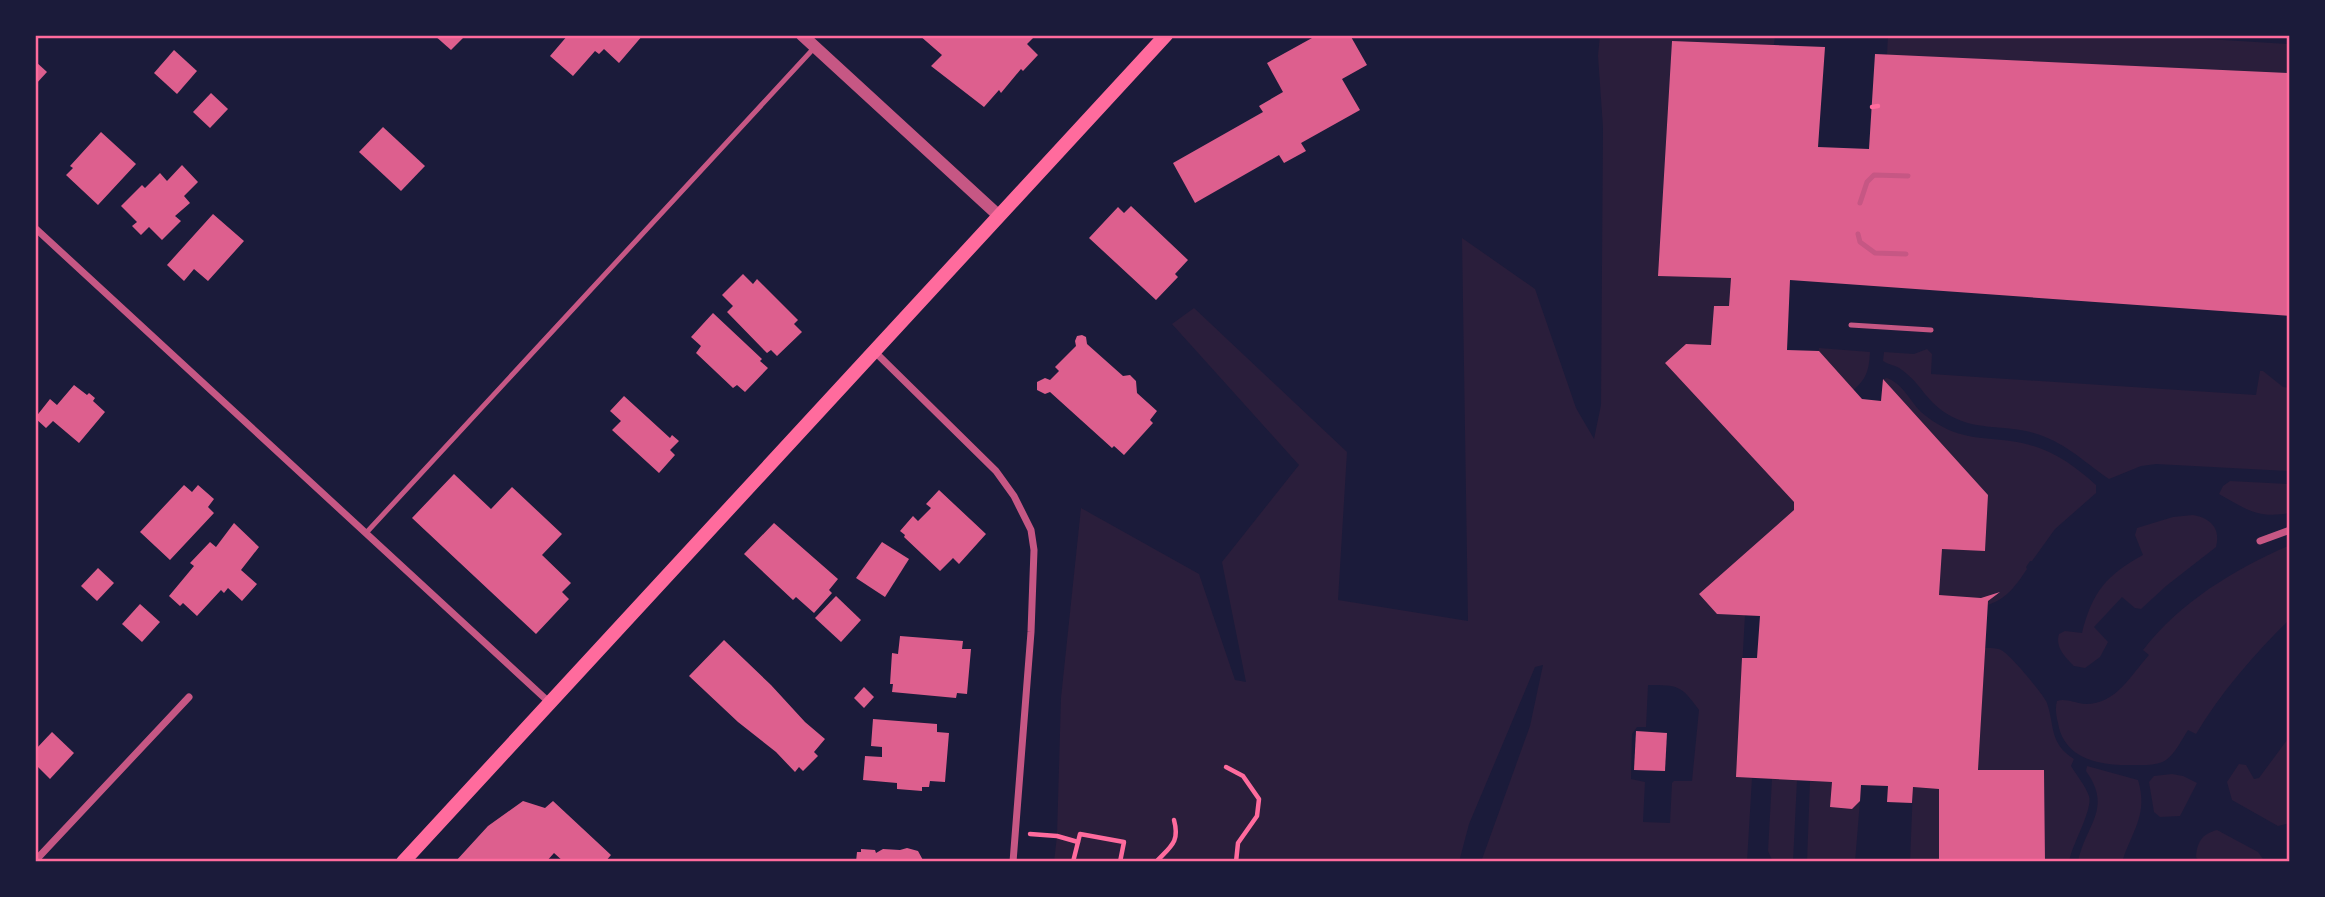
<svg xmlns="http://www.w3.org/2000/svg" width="2325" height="897" font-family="'Fira Sans Condensed',sans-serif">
<rect width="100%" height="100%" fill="#1b1b3a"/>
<g fill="#2a1e3b" fill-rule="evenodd">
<path d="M1600,35h175l-1,10 -102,-4 -14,234 73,3 -2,28h-15l-3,39 -25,-1 -21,19 129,139v8l-95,84 18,20 28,1 -9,162 16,1 -5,84h-266l49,-136 13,-61 -8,2 -66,157 -10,38h-405l3,-26 4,-138 20,-190 118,66 36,106 11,2 -24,-120 77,-97 -127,-141 22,-16 153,144 -9,148 130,21 -6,-383 73,51 41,119 18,31 7,-34 2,-278 -5,-71zM1648,685c30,0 33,0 51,25l-7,71h-18l-2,2 -2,40 -27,-1 2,-40 -14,-3 1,-45 5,-7h9z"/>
<path d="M1888,35h254l148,9v29l-403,-18z"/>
<path d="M1819,348l51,4c-1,17 -3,27 -17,38l-34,-39z"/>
<path d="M1927,349l5,5 -1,20 325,21 4,-24h3l20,16 7,1v83l-134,-7 -15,2 -32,13c-29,-20 -47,-40 -83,-48 -22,-5 -47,-2 -69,-12 -30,-13 -33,-33 -55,-49 -6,-5 -13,-5 -19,-9l1,-9 30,2z"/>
<path d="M1887,378c16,6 23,23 34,34 7,6 14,11 22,15 26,14 52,10 79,16 29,6 52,22 74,42v8l-41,36 -23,32h-2l-4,6 1,2c-11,16 -19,29 -39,36v-4l11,-9 -18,6 -42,-3 3,-46 43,1 3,-55 -105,-116z"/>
<path d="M2230,481l60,3v29c-33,6 -44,-4 -71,-19l4,-8z"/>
<path d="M2193,515c18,3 28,14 23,32l-50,39 -25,23 -6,-1 -13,-11 -28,30 14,15 -8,15 -15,11 -11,-2c-9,-9 -19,-19 -15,-32l6,-3 17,2c10,-40 24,-58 61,-78l-8,-20 2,-7 36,-11z"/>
<path d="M2290,545v74c-35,34 -69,73 -94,115l-8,-4c-6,9 -13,24 -22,30 -9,6 -22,5 -32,5 -32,1 -70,-5 -76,-42 -2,-8 -3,-15 -1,-22 8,-3 18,2 27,3 32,1 46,-28 65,-49l-6,-5c38,-49 92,-81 147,-105z"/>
<path d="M1985,648c5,0 12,0 16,2 8,3 43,45 46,53 8,24 2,40 27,56l-3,7c6,10 14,19 18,30 4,14 -17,48 -20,66h-24l-1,-92h-66z"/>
<path d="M2290,736v41l-3,6 3,9v31l-12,3 -46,-26 -5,-18 12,-18 7,1 8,14 5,-1z"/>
<path d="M2087,766l51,14c10,33 -4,48 -15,79l6,3h-51c8,-38 35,-53 8,-91z"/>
<path d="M2172,774l11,2 14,7 -17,33 -20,1 -6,-5 -5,-30 5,-6z"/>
<path d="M1772,779l25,1 -4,82h-20l-5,-11z"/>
<path d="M1810,781l22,1 -2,25 22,2 8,-8 -5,61h-48z"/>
<path d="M1913,787l26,2v73h-29z"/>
<path d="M2217,830l41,22 7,10h-65l-4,-5c1,-15 6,-23 21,-27z"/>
</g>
<g fill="#dd5f8e">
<path d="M434,35h32l-15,15z"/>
<path d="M568,35h75l-24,28 -15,-14 -5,5 -4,-3 -22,25 -23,-20z"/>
<path d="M919,35h117l-9,9 11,11 -15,16 -2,-2 -20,24 -2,-3 -15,17 -53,-41 11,-11z"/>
<path d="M1311,35h39l17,30 -25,14 18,31 -59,33 5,8 -22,12 -5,-8 -84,48 -22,-40 90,-51 -4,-6 24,-14 -16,-29 45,-25z"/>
<path d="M1672,41l153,6 -7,100 51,2 6,-95 415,19v243l-500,-36 -3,70 32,1 43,48 19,2 2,-22 105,116 -3,56 -43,-2 -3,46 42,3 19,-6 -12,9 -10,169h66l1,92h-106v-73l-26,-2 -1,16 -25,-1 1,-16 -27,-1 -1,16 -8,8 -22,-2 2,-25 -96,-5 6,-119h15l3,-42 -43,-2 -18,-20 95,-84v-8l-129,-139 21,-19 25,1 3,-39h15l2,-28 -73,-2z"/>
<path d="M174,50l23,21 -20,23 -23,-21z"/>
<path d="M35,61l12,11 -12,13z"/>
<path d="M211,93l17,16 -18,19 -17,-16z"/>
<path d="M383,127l42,39 -24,25 -42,-39z"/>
<path d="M101,132l35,32 -38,41 -32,-30 7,-7 -3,-2z"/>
<path d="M182,165l16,17 -14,14 6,7 -15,13 6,5 -19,19 -13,-13 -8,8 -9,-9 5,-4 -16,-16 21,-21 3,3 15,-15 7,8z"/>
<path d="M1131,206l57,54 -13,14 3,3 -22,23 -67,-62 29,-31 6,6z"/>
<path d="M213,214l31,27 -36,40 -14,-12 -10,12 -17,-16z"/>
<path d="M743,274l10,10 4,-5 41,41 -4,4 8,8 -25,24 -6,-6 -4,3 -40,-41 6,-6 -11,-11z"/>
<path d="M713,313l49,46 -2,2 8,7 -23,24 -8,-7 -4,3 -37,-35 5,-7 -10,-9z"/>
<path d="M1082,335l4,2 1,7 36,32 7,-1 6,6 1,12 20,18 -7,9 3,3 -29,32 -10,-9 -2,2 -62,-56 -5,2 -8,-4v-8l8,-4 5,2 9,-9 -4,-4 21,-21 -1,-5 2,-5z"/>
<path d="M74,385l13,10 2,-2 6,5 -2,3 12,11 -26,31 -26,-22 -7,7 -11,-10 15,-19 7,6z"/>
<path d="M624,396l46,42 2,-3 7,6 -9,9 5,5 -16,18 -47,-43 9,-9 -11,-10z"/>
<path d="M454,474l37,35 21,-22 50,47 -20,21 29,28 -9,9 7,7 -33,35 -124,-116z"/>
<path d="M184,485l8,7 6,-7 16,14 -6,8 6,6 -44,47 -30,-28z"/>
<path d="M939,490l47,44 -27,30 -6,-6 -13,13 -36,-34 1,-2 -5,-4 13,-15 5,5 13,-13 -5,-4z"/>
<path d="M234,523l25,24 -18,23 16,14 -15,17 -14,-13 -4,5 -3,-3 -24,26 -14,-13 -3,3 -11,-10 25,-30 -4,-3 20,-21 6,5z"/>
<path d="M774,523l64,56 -9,11 3,3 -18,20 -18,-16 -3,3 -49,-46z"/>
<path d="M882,542l27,17 -24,38 -29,-19z"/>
<path d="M98,568l16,15 -17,18 -16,-15z"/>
<path d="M836,596l25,24 -20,22 -26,-24z"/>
<path d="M140,604l20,18 -18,20 -20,-18z"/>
<path d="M900,636l63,5 -1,8h9l-4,45 -10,-1 -1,5 -64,-6 1,-8h-3l2,-31 6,1z"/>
<path d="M724,640l47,45 34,37 20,17 -11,13 4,4 -15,15 -4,-4 -4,5 -19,-20 -38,-30 -49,-46z"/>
<path d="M864,687l10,10 -10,11 -10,-10z"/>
<path d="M873,719l64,5v8l12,1 -4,49 -15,-1 -1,6h-7v4l-25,-2v-6l-34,-3 2,-24 17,1v-10l-11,-1z"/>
<path d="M1636,731l31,2 -2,38 -31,-1z"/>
<path d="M52,732l22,21 -24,26 -15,-15v-14z"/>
<path d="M523,801l22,7 8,-7 58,54 -6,7h-41l-10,-9 -8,9h-91l33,-36z"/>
<path d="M907,848l11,3 6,11h-68l1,-10h4v-3l14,1 1,3 7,-4 17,1z"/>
</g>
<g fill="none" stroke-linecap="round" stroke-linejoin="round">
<g stroke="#ff6b9d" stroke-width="4.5">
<path d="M1872,107l6,-1"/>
<path d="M1226,767l17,9 16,23 -2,17 -19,27 -2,19"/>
<path d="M1030,834l27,2 21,6"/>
<path d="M1073,862l7,-28 44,8 -4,20"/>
<path d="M1140,862h2"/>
<path d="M1156,862c15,-16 24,-20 18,-42"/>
</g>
<g stroke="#c65784" stroke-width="5">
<path d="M1860,203l7,-21 7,-7 34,1"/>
<path d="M1858,234l2,8 15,11 31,1"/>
<path d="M1851,325l80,5"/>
<path d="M366,533l449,-486"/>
</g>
<g stroke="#c65784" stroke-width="7">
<path d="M35,228l515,475"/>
<path d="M874,351l122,120 18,25 17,34 3,20 -3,82 -18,230"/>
<path d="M2260,541l30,-11"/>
<path d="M35,861l154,-164"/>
</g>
<path stroke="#c65784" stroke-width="12" d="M802,35l196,180"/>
<path stroke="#ff6b9d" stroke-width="14" d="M403,862l763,-827"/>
</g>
<rect width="2325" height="897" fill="none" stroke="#1b1b3a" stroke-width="74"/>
<rect x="37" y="37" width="2251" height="823" fill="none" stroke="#ff6b9d" stroke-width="2.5"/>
</svg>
